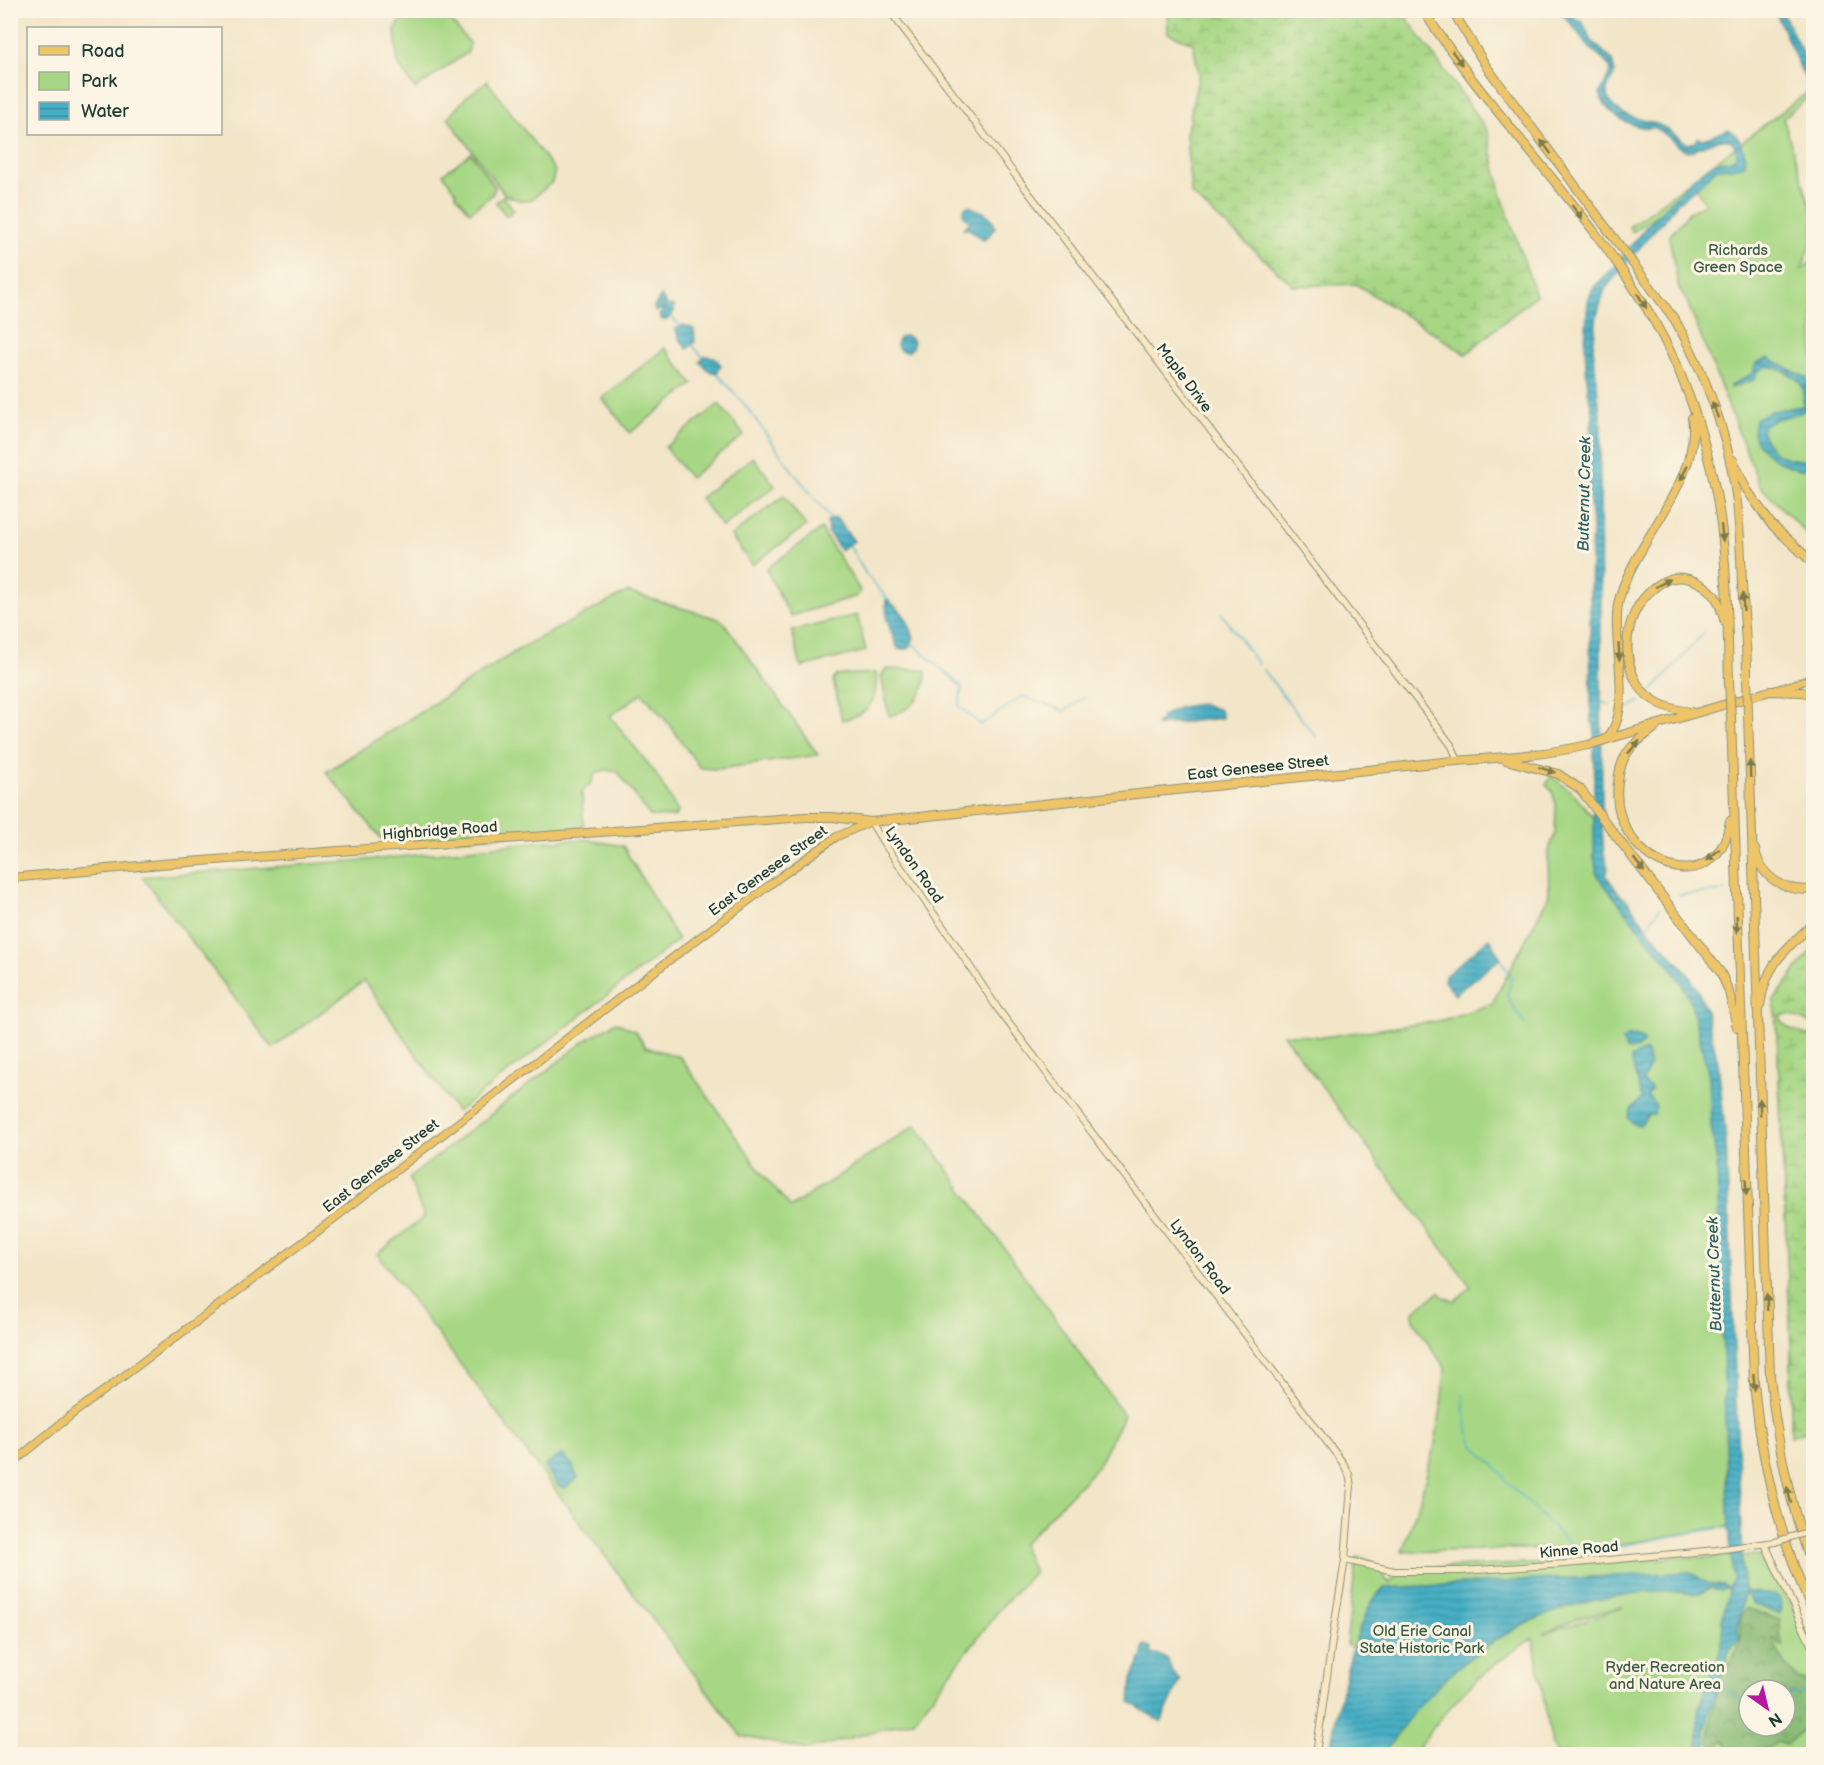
<svg xmlns="http://www.w3.org/2000/svg" width="1824" height="1765" font-family="'Balsamiq Sans',sans-serif">
<defs>
<pattern id="forest-crowns" width="20" height="18" patternUnits="userSpaceOnUse" patternTransform="scale(1.5)"><rect width="20" height="18" fill="#85b872"/><path d="M2 6a3 3 0 1 1 6 0M12 15a3 3 0 1 1 6 0" fill="none" stroke="#6c975e"/></pattern>
<pattern id="wetland-marsh" width="20" height="14" patternUnits="userSpaceOnUse" patternTransform="scale(1.5)"><rect width="20" height="14" fill="#a7d784"/><path d="M1 5h8M5 5V1M11 12h8M15 12V8" fill="none" stroke="#8fb973"/></pattern>
<pattern id="water-rules" width="6" height="5" patternUnits="userSpaceOnUse" patternTransform="scale(1.5)"><rect width="6" height="5" fill="#46afc5"/><path d="M0 2.5h6" fill="none" stroke="#3a90a1"/></pattern>
</defs>
<rect width="100%" height="100%" fill="#fcf5e5"/>
<filter id="ink" filterUnits="userSpaceOnUse"><feTurbulence type="fractalNoise" baseFrequency=".0167" numOctaves="2"/><feDisplacementMap in="SourceGraphic" scale="12" xChannelSelector="R" yChannelSelector="G"/><feConvolveMatrix kernelMatrix="1 2 1 2 8 2 1 2 1" color-interpolation-filters="sRGB"/></filter>
<filter id="wash" filterUnits="userSpaceOnUse"><feTurbulence type="fractalNoise" baseFrequency=".008" numOctaves="4" result="noise"/><feDisplacementMap in="SourceGraphic" scale="24" xChannelSelector="R" yChannelSelector="G"/><feGaussianBlur stdDeviation="1.35" result="paint"/><feColorMatrix in="noise" values="0 0 0 0 0 0 0 0 0 0 0 0 0 0 0 0 0 1.4 0 .05"/><feComposite in="paint" operator="in"/></filter>
<g filter="url(#wash)">
<rect width="100%" height="100%" fill="#f2e5c8"/>
<g fill="#a7d784" stroke="#638a5c" stroke-width="1.5" fill-rule="evenodd">
<path d="M409,11h34l27,33 -2,8 -53,37 -17,-25 -3,-35z"/>
<path d="M487,81l68,90 -3,11 -21,18 -9,1 -17,-6 -57,-77 18,-21z"/>
<path d="M1808,92l2,4 -27,22 30,96v22l-11,33 11,-8v279l-53,-54 -74,-187 -7,-10 -10,-52 20,-25 16,-8 -9,-17 -63,45 -4,-5z"/>
<path d="M471,153l24,34 -3,8 -22,17 -14,-17v-3l-13,-18z"/>
<path d="M503,196l11,14 -8,6 -10,-14z"/>
<path d="M665,348l28,36 -63,49 -28,-35z"/>
<path d="M719,404l25,31 -54,43 -25,-31z"/>
<path d="M753,457l22,29 -53,41 -22,-29z"/>
<path d="M784,496l22,30 -54,39 -21,-29z"/>
<path d="M821,529l39,61 -3,6 -67,20 -24,-47z"/>
<path d="M627,592l95,28 96,135 -100,14 -18,-1 -31,-44 -27,-31 -32,23 46,58 22,38 -4,5 -24,-1 -32,-44 -13,-2 -10,4 -4,9 -9,9 2,38 -198,14 -60,-72 198,-126z"/>
<path d="M857,615l9,36 -65,16 -9,-36z"/>
<path d="M886,669l40,1c1,25 -14,40 -37,46l-8,-40z"/>
<path d="M876,673c2,28 -6,41 -34,47l-9,-40 4,-5z"/>
<path d="M1551,776l21,16 27,32 6,56 85,108 22,74 24,463 -130,22 -204,5 16,-46 17,-63 8,-46 2,-29 -32,-48v-8l26,-20 4,5 11,4 17,-14 -188,-253 40,3 116,-16 53,-17 57,-109 -1,-39 2,-9 5,-13 1,-30 -4,-13 -6,-6z"/>
<path d="M584,839l39,7 55,94 -221,172 -93,-131 -91,67 -131,-171 249,-19 131,-15z"/>
<path d="M616,1022l19,9 11,16 34,10 86,122 25,28 125,-82 208,290 -27,52 -75,78 12,27 -31,33 -89,115 -107,30 -66,-14 -364,-482 47,-37 -15,-39 177,-138z"/>
<path d="M1684,1555l2,3 72,-3 42,65 13,31v103h-257l-4,-9 -19,-107c-55,34 -82,64 -119,116h-78l21,-106 -11,-3 11,-88 15,4 17,22 8,-8 29,-7 233,-9zM1622,1607v1l-79,26 36,-16zM1749,1690h36v36h-36z"/>
</g>
<path fill="url(#forest-crowns)" stroke="#527a53" stroke-width="1.5" fill-rule="evenodd" d="M1746,1608l34,12v15l3,11 -4,-1 -3,-6h-3c4,16 15,29 26,41l4,-1 7,4 -1,7 4,6v27c-10,5 -17,14 -27,21l-9,-3c-15,16 -29,14 -50,13v-10l-3,-4 -10,5 -5,-2c0,-15 6,-50 12,-65 4,-12 14,-22 18,-33 6,-14 -4,-22 7,-37zM1749,1690h36v36h-36z"/>
<g fill="url(#wetland-marsh)" stroke="#638a5c" stroke-width="1.5">
<path d="M1167,11h238l4,10 78,109 15,67 34,98 -70,59 -110,-70 -62,2 -103,-92 -5,-59 13,-61 -6,-31 -25,-10z"/>
<path d="M1813,948v77c-10,-4 -23,-14 -33,-9 3,14 22,17 34,21l-1,391 -22,8v-89l-14,-312 -3,-35z"/>
</g>
<g fill="url(#water-rules)" stroke="#32767c" stroke-width="1.5">
<path d="M1559,11h9l10,10h4l9,19 21,20 3,13c-3,7 -9,13 -8,21 4,24 37,24 54,32 9,5 18,12 27,18l7,-2 3,-4 6,1 25,-10c11,8 18,23 16,36l-12,3h-16l-16,16 -25,20 -11,16 -7,6 -53,63 -8,26 -4,32 8,77 -1,48 2,356 2,27 4,13 -2,8 16,21 5,3 19,27 40,44 11,17 9,23 12,51 8,78 17,443 2,8 33,5 2,2 2,13 -3,3 -26,-10 -6,-9 -3,-1 -6,33 1,14 -9,8 -15,44v7l-4,5 -6,25 2,24h-9v-43l24,-64v-27l7,-30 -5,-1 -3,2 -10,-3c-18,10 -28,3 -48,3 -15,0 -31,3 -45,5 -104,16 -178,72 -235,158h-54c7,-35 26,-149 56,-166l305,-16 17,11 16,2 6,3 4,-9 -5,-67 -11,-347 -6,-40 -2,-48 -19,-77 -12,-23 -81,-101 -3,-19v-131l-3,-6 -1,-122 2,-73 -6,-62 7,-48 -5,-24 -2,-25 -1,-24 3,-42 5,-12 21,-21 31,-39 48,-50 22,-16 14,-1 6,-3 2,-7 -5,-10 -11,-2 -25,9 -1,3c-17,3 -25,-18 -40,-23 -6,-2 -3,1 -9,0 -19,-3 -42,-15 -46,-35l11,-23c-5,-11 -16,-16 -24,-25 -9,-12 -17,-24 -28,-34z"/>
<path d="M1775,11h7l31,64v22z"/>
<path d="M968,206c13,5 24,7 27,21l-7,10 -4,3 -15,-11h-6l7,-7 -7,-8 2,-7z"/>
<path d="M661,296l6,9 -3,2 2,2 4,-4 4,1v6l-7,8h-5l-3,-5 4,-3 -2,-3 -6,3 -1,-5z"/>
<path d="M684,325l10,4 1,13 -8,7 -9,-12 -2,-8z"/>
<circle cx="905" cy="344" r="8"/>
<path d="M705,356l9,1 7,8 -4,8 -8,-2 -9,-9z"/>
<path d="M1769,358l38,20 4,24 -1,6c-15,10 -35,7 -48,19 4,30 26,33 51,34v5c-4,1 -9,4 -13,3 -17,-3 -39,-16 -46,-32 -2,-6 0,-12 1,-18l16,-8 32,-5c0,-5 1,-11 0,-16 -2,-14 -24,-22 -36,-24l-9,5 -4,9 -24,8v-2l23,-13 3,-10z"/>
<path d="M836,518l18,23 -14,9 -12,-18 -1,-11z"/>
<path d="M886,600c16,9 23,21 28,38l-6,11h-10l-11,-29z"/>
<path d="M1203,704l17,6 2,8 -66,7c9,-16 30,-20 47,-21z"/>
<path d="M1490,938l11,20 -46,36 -11,-13 1,-5z"/>
<path d="M1635,1036l8,3 2,3 -9,7 -10,1 -4,-9 5,-4z"/>
<path d="M1645,1051l2,1 3,15 -7,14 9,8 -4,5v4l8,7 -2,10h-6l-9,11 -5,-2 -6,-6 3,-9 11,-10 -11,-41z"/>
<path d="M562,1454l10,11 6,13 -13,10 -6,-1 -15,-21z"/>
<path d="M1146,1645l5,4v6l6,-1 11,6 4,11 8,10 -19,41 -31,-20 2,-23 11,-24 1,-9z"/>
</g>
<g fill="none" stroke-linecap="round" stroke-linejoin="round">
<g stroke="#46afc5" stroke-width="1.5">
<path d="M670,315l11,12"/>
<path d="M691,344l13,14"/>
<path d="M717,373l28,32 50,69 37,46"/>
<path d="M848,544l18,30 25,29"/>
<path d="M1221,613l37,51"/>
<path d="M911,642l51,45 -3,19 22,19 41,-29 42,15 21,-14"/>
<path d="M1263,670l53,67"/>
<path d="M1652,691l52,-58"/>
<path d="M1602,702l8,3"/>
<path d="M1629,708l11,-7"/>
<path d="M1679,895l47,-4"/>
<path d="M1648,930l2,-9 10,-13"/>
<path d="M1500,959l12,18 -5,19 17,28"/>
<path d="M1463,1395c2,15 2,32 9,46 7,15 27,24 33,39l74,73 19,-4"/>
<path d="M1610,1548l104,-20h16"/>
<path d="M1716,1685l29,17h4"/>
<path d="M1785,1695l29,-3"/>
</g>
</g>
</g>
<g filter="url(#ink)">
<g fill="none" stroke-linecap="round" stroke-linejoin="round">
<g stroke="#88917e" stroke-width="8">
<g id="secondary">
<path d="M889,10l563,736 6,15"/>
<path d="M871,822l12,20 68,96 47,71 345,454 6,11 2,12 -6,74 -11,67 -18,127"/>
<path d="M1765,1544l49,107"/>
<path d="M1345,1560l49,11h68l103,-7 151,-14 59,-8"/>
</g>
</g>
<g stroke="#88917e" stroke-width="9">
<g id="primary">
<path d="M1775,690l39,-12"/>
<path d="M10,1465l60,-49 248,-185 313,-242 149,-112 56,-40 34,-15"/>
</g>
</g>
<g stroke="#88917e" stroke-width="10">
<g id="highway">
<path d="M1423,10c70,109 167,199 231,311 27,47 46,100 58,153 16,68 15,138 17,208"/>
<path d="M1452,10l34,56 189,254c29,51 51,109 60,168 5,32 6,64 7,96 2,31 5,62 5,92"/>
<path d="M1733,460l14,30 24,34 43,40"/>
<path d="M1691,712c-26,-3 -48,-12 -58,-37 -13,-33 -3,-70 25,-90 9,-7 20,-9 31,-6 11,3 19,8 26,17 5,8 7,17 10,26"/>
<path d="M1748,715l22,661c7,68 20,131 44,195"/>
<path d="M1731,718l23,664c7,81 26,158 60,232"/>
<path d="M1656,727c-8,6 -18,13 -25,21 -8,9 -12,22 -13,34 -11,78 98,128 112,39"/>
<path d="M1607,738c29,-31 1,-103 13,-142 17,-57 82,-118 72,-178"/>
<path d="M1506,760l52,14 22,15 141,184 8,19 8,35"/>
<path d="M1755,849c5,29 31,44 59,40"/>
<path d="M10,878l151,-14 644,-47h28l38,5 573,-60c49,-4 97,-6 144,-17l182,-54 32,1 12,3"/>
<path d="M1760,1005c7,-43 24,-54 54,-82"/>
</g>
</g>
<use href="#secondary" stroke="#f8e7c3" stroke-width="6"/>
<use href="#primary" stroke="#eec469" stroke-width="7"/>
<use href="#highway" stroke="#eec469" stroke-width="8"/>
<g stroke="#88917e" stroke-width="8" stroke-linecap="butt">
<path id="secondary-bridge" d="M1775,1542l39,-12"/>
</g>
<g stroke="#88917e" stroke-width="10" stroke-linecap="butt">
<g id="highway-bridge">
<path d="M1747,676l1,39"/>
<path d="M1729,682l2,36"/>
</g>
</g>
<use href="#secondary-bridge" stroke="#f8e7c3" stroke-width="6"/>
<use href="#highway-bridge" stroke="#eec469" stroke-width="8"/>
</g>
<defs><path id="oneway-solid" d="M-6-.8H1V-3.2L6.5 0L1 3.2V.8H-6Z" transform="scale(1.5)"/></defs>
<g fill="#7c7a4c">
<use href="#oneway-solid" transform="translate(1457 58) rotate(53)"/>
<use href="#oneway-solid" transform="translate(1546 147) rotate(-127)"/>
<use href="#oneway-solid" transform="translate(1577 212) rotate(52)"/>
<use href="#oneway-solid" transform="translate(1642 301) rotate(59)"/>
<use href="#oneway-solid" transform="translate(1715 410) rotate(-110)"/>
<use href="#oneway-solid" transform="translate(1684 473) rotate(116)"/>
<use href="#oneway-solid" transform="translate(1722 533) rotate(83)"/>
<use href="#oneway-solid" transform="translate(1663 583) rotate(-27)"/>
<use href="#oneway-solid" transform="translate(1743 602) rotate(-93)"/>
<use href="#oneway-solid" transform="translate(1619 652) rotate(87)"/>
<use href="#oneway-solid" transform="translate(1634 747) rotate(-47)"/>
<use href="#oneway-solid" transform="translate(1750 769) rotate(-91)"/>
<use href="#oneway-solid" transform="translate(1547 770) rotate(18)"/>
<use href="#oneway-solid" transform="translate(1713 855) rotate(138)"/>
<use href="#oneway-solid" transform="translate(1639 865) rotate(52)"/>
<use href="#oneway-solid" transform="translate(1737 924) rotate(88)"/>
<use href="#oneway-solid" transform="translate(1760 1107) rotate(-92)"/>
<use href="#oneway-solid" transform="translate(1746 1187) rotate(88)"/>
<use href="#oneway-solid" transform="translate(1767 1302) rotate(-92)"/>
<use href="#oneway-solid" transform="translate(1754 1382) rotate(86)"/>
<use href="#oneway-solid" transform="translate(1789 1495) rotate(-104)"/>
</g>
</g>
<g text-anchor="middle" dominant-baseline="central" stroke-width="6" stroke-linejoin="round" paint-order="stroke">
<g font-size="15" fill="#3a5c44" stroke="#fcf5e5">
<text x="1738" y="250">Richards<tspan x="1738" dy="17">Green Space</tspan></text>
<text x="1422" y="1631">Old Erie Canal<tspan x="1422" dy="17">State Historic Park</tspan></text>
<text x="1665" y="1667">Ryder Recreation<tspan x="1665" dy="17">and Nature Area</tspan></text>
</g>
<g font-size="15" fill="#1f3d34" stroke="#fcf5e5">
<text transform="translate(1184 378) rotate(53)">Maple Drive</text>
<text transform="translate(1258 768) rotate(-6)">East Genesee Street</text>
<text transform="translate(440 831) rotate(-4)">Highbridge Road</text>
<text transform="translate(914 865) rotate(55)">Lyndon Road</text>
<text transform="translate(768 871) rotate(-36)">East Genesee Street</text>
<text transform="translate(381 1166) rotate(-38)">East Genesee Street</text>
<text transform="translate(1200 1257) rotate(53)">Lyndon Road</text>
<text transform="translate(1579 1550) rotate(-5)">Kinne Road</text>
</g>
<g font-size="16" font-style="italic" fill="#2b5f60" stroke="#fcf5e5">
<text transform="translate(1585 494) rotate(-89)">Butternut Creek</text>
<text transform="translate(1715 1274) rotate(-92)">Butternut Creek</text>
</g>
</g>
<rect width="1824" height="1765" fill="none" stroke="#fcf5e5" stroke-width="36"/>
<rect x="27" y="27" width="195" height="108" fill="#fcf5e5" stroke="#a4ab9e" stroke-width="1.5"/>
<rect x="39" y="46" width="30" height="9" fill="#eec469" stroke="#a4ab9e" stroke-width="1.5"/>
<text x="81" y="57" font-size="18" fill="#1f3d34">Road</text>
<rect x="39" y="72" width="30" height="18" fill="#a7d784" stroke="#a4ab9e" stroke-width="1.5"/>
<text x="81" y="87" font-size="18" fill="#1f3d34">Park</text>
<rect x="39" y="102" width="30" height="18" fill="url(#water-rules)" stroke="#a4ab9e" stroke-width="1.5"/>
<text x="81" y="117" font-size="18" fill="#1f3d34">Water</text>
<g transform="translate(1767 1708) rotate(146)"><circle r="28" fill="#fcf5e5" stroke="#a4ab9e" stroke-width="1.5"/>
<path d="M0-4.5L10 22L0 15L-10 22Z" fill="#b5179e"/>
<text y="-9" font-size="16" font-weight="bold" text-anchor="middle" fill="#1f3d34">N</text>
</g>
</svg>
